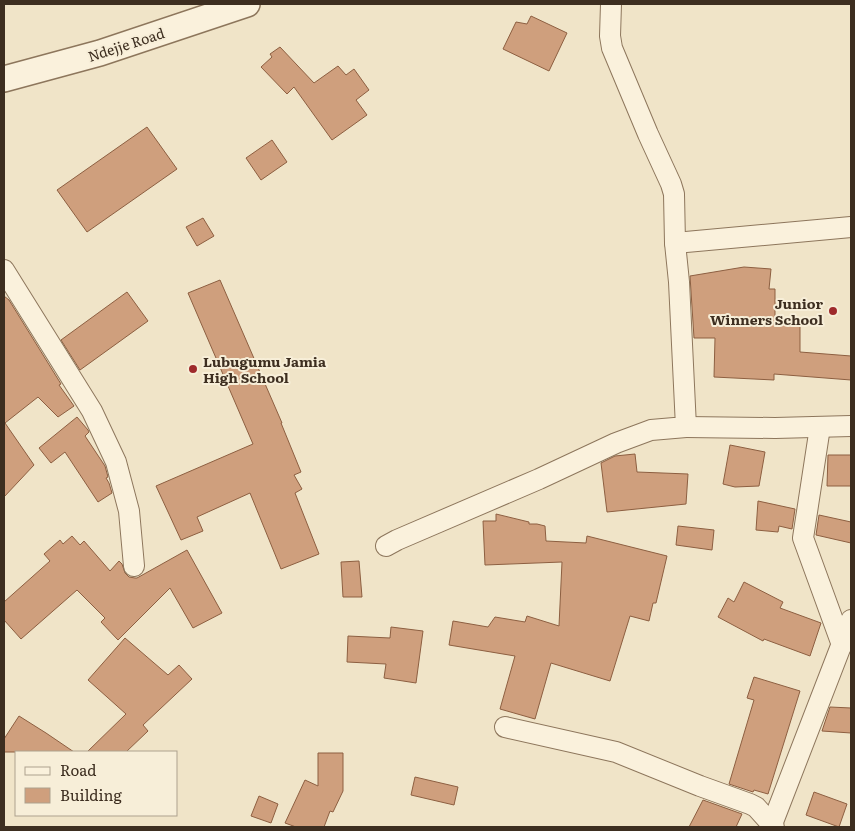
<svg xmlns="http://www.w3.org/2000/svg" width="855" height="831" font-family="Literata,serif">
<rect width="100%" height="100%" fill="#f0e4c8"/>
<g fill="#cf9f7d" stroke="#8d5f41">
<path d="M531,16l36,17 -18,38 -46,-22 13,-27 11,2z"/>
<path d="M280,47l34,36 24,-17 8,9 8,-6 15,21 -13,10 11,15 -35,25 -38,-53 -7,7 -26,-27 11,-10 -2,-3z"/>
<path d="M147,127l30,42 -90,63 -30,-42z"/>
<path d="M272,140l15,22 -26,18 -15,-22z"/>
<path d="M203,218l11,18 -17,10 -11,-19z"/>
<path d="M744,267l27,2 -2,20h6v33h25v30l51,4v24l-77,-6v6l-60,-3 1,-39h-21l-4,-62z"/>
<path d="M220,280l62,143h-1l20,49 -7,3 8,14 -7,4 24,61 -38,15 -31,-76 -53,24 6,14 -22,9 -25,-54 97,-42 -65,-151z"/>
<path d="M127,292l21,29 -68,49 -19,-30z"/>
<path d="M4,296l5,4 52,84 -2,1 15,21 -16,11 -20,-20 -33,26 29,42 -30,32z"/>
<path d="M77,417l11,13 1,2 -4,4 20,30 3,11 -2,1 3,5 3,10 -14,9 -33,-50 -14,11 -12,-15z"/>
<path d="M730,445l35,7 -6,34 -24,1 -12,-3z"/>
<path d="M635,454l2,18 51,2 -2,30 -79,8 -6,-49 14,-7z"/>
<path d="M828,455h23v31h-24z"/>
<path d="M758,501l37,8 -3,20 -13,-3 -1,6 -22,-2z"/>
<path d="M496,514l33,8v2h8l8,2 1,15 40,2 1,-7 80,20 -11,47h-3l-4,18 -19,-5 -20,65 -59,-18 -16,56 -35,-10 15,-53 -66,-11 4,-24 35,6 7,-10 30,5 2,-6 32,10 3,-64 -77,3 -2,-44h13z"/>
<path d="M819,515l32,7v21l-35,-8z"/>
<path d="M678,526l36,4 -2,20 -36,-5z"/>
<path d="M72,536l8,9 4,-4 26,30 9,-10 3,3 3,9 4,4 6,1h2l50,-28 35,63 -29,15 -23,-40 -52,52 -17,-18 4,-4 -28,-28 -56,49 -17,-19v-18l46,-41 -6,-7 16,-14 3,4z"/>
<path d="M359,561l3,36h-19l-2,-35z"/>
<path d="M744,582l39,20 -3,6 41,15 -11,33 -46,-17 -1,2 -45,-24 10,-19 6,4z"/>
<path d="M391,627l32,4 -7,52 -32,-5 2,-14 -39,-2 1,-26 42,2z"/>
<path d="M125,638l43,37 11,-10 13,14 -49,46 5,6 -22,21h-39l39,-38 -38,-34z"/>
<path d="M754,677l46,14 -32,103 -14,-4 -1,2 -24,-8 25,-84 -7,-2z"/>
<path d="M830,707l21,1v25l-29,-2z"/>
<path d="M19,716l27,17 28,19h-70v-13z"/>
<path d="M318,753h25v38l-10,21 -3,-1 -6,16h-28l-11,-4 20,-43 13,6z"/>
<path d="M415,777l43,10 -4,18 -43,-10z"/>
<path d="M814,792l33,12 -8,23 -33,-12z"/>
<path d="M259,796l19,8 -7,19 -20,-7z"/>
<path d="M703,800l39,14 -6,13h-47z"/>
</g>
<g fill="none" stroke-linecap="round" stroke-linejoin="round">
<g stroke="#8d765c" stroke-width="22">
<g id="minor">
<path d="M675,243l176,-16"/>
<path d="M4,270l88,141 24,51 13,49 5,55"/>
<path d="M686,427l89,1 76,-2"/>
<path d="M820,427l-17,111 39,107"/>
<path d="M386,546l11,-6 142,-61 77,-36 35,-13 35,-3 -7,-145 -4,-39 -1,-49 -3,-10 -23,-50 -36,-86 -2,-12 1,-32"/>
<path d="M505,727l111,25 84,34 50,18 6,3 18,20"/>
<path d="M771,827l80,-207"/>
</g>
</g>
<g stroke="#8d765c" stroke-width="28">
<path id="tertiary" d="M4,79l96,-26 147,-49"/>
</g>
<use href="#minor" stroke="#faf1dc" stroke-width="20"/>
<use href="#tertiary" stroke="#faf1dc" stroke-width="25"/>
</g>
<g fill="#9e2a2b" stroke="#f7eed8" stroke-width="2">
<circle cx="833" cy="311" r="5"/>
<circle cx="193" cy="369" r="5"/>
</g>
<g text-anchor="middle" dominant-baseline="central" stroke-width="4" stroke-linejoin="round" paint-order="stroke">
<g font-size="14" fill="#3d2e20" stroke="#f7eed8">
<text transform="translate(126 44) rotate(-18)">Ndejje Road</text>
</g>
<g font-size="14" font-weight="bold" fill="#3d2e20" stroke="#f7eed8" text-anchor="end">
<text x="823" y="303">Junior<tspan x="823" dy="16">Winners School</tspan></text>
<text x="203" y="361" text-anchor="start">Lubugumu Jamia<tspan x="203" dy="16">High School</tspan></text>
</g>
</g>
<rect width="855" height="831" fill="none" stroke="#3d2e20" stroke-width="10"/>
<rect x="15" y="751" width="162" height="65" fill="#f7eed8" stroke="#ada18e"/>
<rect x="25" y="767" width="25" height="8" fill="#faf1dc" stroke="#ada18e"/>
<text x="60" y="776" font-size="15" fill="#3d2e20">Road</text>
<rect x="25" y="788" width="25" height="15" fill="#cf9f7d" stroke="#ada18e"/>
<text x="60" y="801" font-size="15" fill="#3d2e20">Building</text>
</svg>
